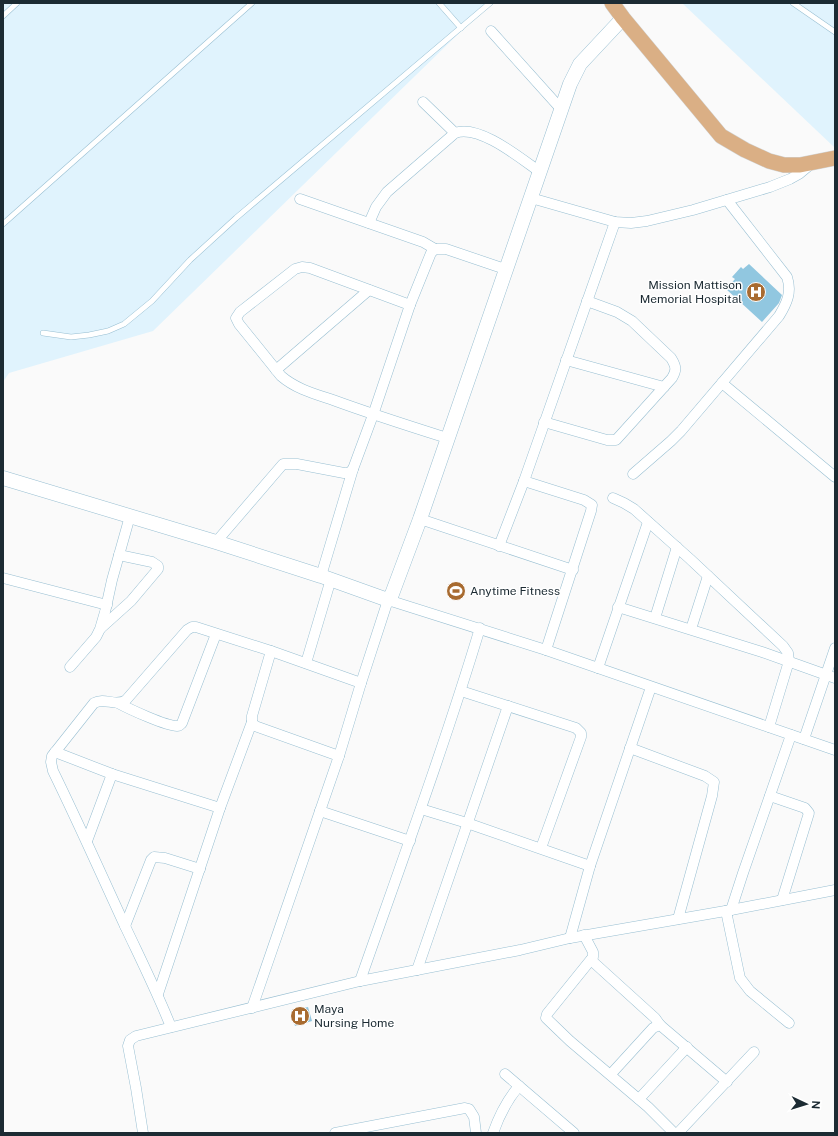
<svg xmlns="http://www.w3.org/2000/svg" width="838" height="1136" font-family="'Public Sans',sans-serif">
<rect width="100%" height="100%" fill="#fafafa"/>
<g fill="#e0f3fd">
<path d="M3,3h487l-337,328 -144,42 -6,9z"/>
<path d="M682,3h153v144h-1z"/>
</g>
<g fill="#91c7e0">
<path d="M749,264l33,31 -3,8 -17,19 -36,-33 9,-10 -3,-2 9,-10 2,2z"/>
<path d="M308,1007l4,14 -17,5 -4,-15z"/>
</g>
<g fill="none" stroke-linecap="round" stroke-linejoin="round">
<g stroke="#98bfd2" stroke-width="6">
<g id="lane">
<path d="M439,3l22,25"/>
<path d="M793,3l42,29"/>
<path d="M3,16l14,-13"/>
<path d="M3,224l249,-221"/>
<path d="M43,333l28,4 18,-2 19,-4 16,-7 28,-23 38,-41 46,-42 254,-215"/>
</g>
</g>
<g stroke="#98bfd2" stroke-width="11">
<g id="street">
<path d="M491,31l70,78"/>
<path d="M423,102l32,31"/>
<path d="M531,198l84,24 16,1 16,-2 46,-11 77,-23 20,-8 9,-5 12,-10"/>
<path d="M300,199l123,43 12,7"/>
<path d="M369,223l7,-16 11,-15 68,-59c24,-9 65,25 85,39"/>
<path d="M410,305l-100,-37 -8,-1 -7,2 -55,43 -4,6 3,6 42,52c15,13 34,18 52,24 38,14 76,26 114,38"/>
<path d="M566,360l98,27"/>
<path d="M276,370l93,-80"/>
<path d="M722,383l113,94"/>
<path d="M544,422l63,18h9l56,-62c5,-8 4,-12 -1,-20l-39,-37 -15,-9 -30,-11"/>
<path d="M633,474l38,-33 10,-10 98,-115c8,-13 13,-24 8,-39l-60,-77"/>
<path d="M524,481l60,19 8,5 -1,6 -45,139"/>
<path d="M613,498l11,5 10,6 56,50 93,87 5,7 1,8 -20,66"/>
<path d="M420,519l153,51"/>
<path d="M216,542l67,-78h14l47,9h5l4,-4 20,-54 37,-110 21,-52 4,-4h11l59,20"/>
<path d="M499,546l25,-65 91,-259"/>
<path d="M321,576l32,-107"/>
<path d="M3,578l104,27"/>
<path d="M618,607l144,45 73,26"/>
<path d="M655,618l22,-71"/>
<path d="M101,628l30,-27 27,-32v-3l-6,-4 -33,-7"/>
<path d="M691,629l17,-53"/>
<path d="M271,651l90,32"/>
<path d="M306,663l25,-84"/>
<path d="M70,667l26,-30 4,-8 5,-17 7,-32 18,-64"/>
<path d="M598,668l50,-146"/>
<path d="M461,691l115,37 5,5v4l-40,111"/>
<path d="M118,703c11,6 48,23 59,23 3,0 3,-1 5,-3l34,-89"/>
<path d="M804,739l31,-91"/>
<path d="M630,748l75,28 9,6 -2,14 -34,123"/>
<path d="M55,752l57,22 108,34"/>
<path d="M770,796l35,12 4,5 -27,87"/>
<path d="M421,809l46,14 123,43"/>
<path d="M320,811l90,30"/>
<path d="M87,841l25,-67"/>
<path d="M731,910l12,-37 48,-138"/>
<path d="M726,911l14,67 10,13 39,32"/>
<path d="M125,926l26,-66 3,-3 11,1 35,11"/>
<path d="M584,935l9,17v5l-46,57 -1,4 24,23 78,66 26,26"/>
<path d="M570,938l20,-72 61,-179"/>
<path d="M591,960l64,58 5,7"/>
<path d="M417,970l91,-264"/>
<path d="M360,981c41,-117 84,-234 120,-353"/>
<path d="M158,994l62,-186 32,-86"/>
<path d="M252,1008l87,-252 22,-73 27,-83 158,50 289,100"/>
<path d="M171,1027c-14,-35 -30,-67 -46,-101 -24,-52 -47,-104 -72,-155l-2,-9 1,-6 42,-53c11,-6 22,4 32,-3l61,-70 5,-3h4l75,24 -19,65v6l3,4 84,30"/>
<path d="M505,1074l69,59"/>
<path d="M611,1074l42,-46 7,-3 67,57"/>
<path d="M639,1099l48,-52"/>
<path d="M143,1133l-7,-45 -8,-42 2,-6 6,-4 224,-55 160,-31 50,-12 161,-28 104,-20"/>
<path d="M335,1133l130,-25 4,1 5,8 2,16"/>
<path d="M493,1133c6,-17 14,-33 26,-47"/>
<path d="M678,1133l76,-81"/>
</g>
</g>
<g stroke="#98bfd2" stroke-width="15">
<path id="secondary" d="M3,478l213,64 105,34 67,24 4,-6 28,-75 150,-435 10,-20 43,-46"/>
</g>
<g stroke="#d2d5d6" stroke-width="16">
<path id="primary" d="M612,3l11,15 98,118 24,14 24,11 15,4h16l35,-7"/>
</g>
<use href="#lane" stroke="#fff" stroke-width="5"/>
<use href="#street" stroke="#fff" stroke-width="10"/>
<use href="#secondary" stroke="#fff" stroke-width="14"/>
<use href="#primary" stroke="#daaf85" stroke-width="15"/>
</g>
<defs>
<g id="hospital-disc" transform="scale(1)"><circle r="9.5" fill="#a86b30" stroke="#fff"/><path d="M-5-5h3v3.5h4V-5h3V5h-3V1.5h-4V5h-3Z" fill="#fff"/></g>
<g id="stadium-disc" transform="scale(1)"><circle r="9.5" fill="#a86b30" stroke="#fff"/><path d="M0-5a6.5 5 0 1 0 0 10a6.5 5 0 1 0 0-10ZM-3.5-1.8h7v3.6h-7Z" fill="#fff"/></g>
</defs>
<g fill-rule="evenodd">
<use href="#hospital-disc" x="756" y="292"/>
<use href="#stadium-disc" x="456" y="591"/>
<use href="#hospital-disc" x="300" y="1016"/>
</g>
<g text-anchor="middle" dominant-baseline="central" stroke-width="3" stroke-linejoin="round" paint-order="stroke">
<g font-size="12" fill="#1c2b33" stroke="#fff" text-anchor="start">
<text x="742" y="285" text-anchor="end">Mission Mattison<tspan x="742" dy="14">Memorial Hospital</tspan></text>
<text x="470" y="591">Anytime Fitness</text>
<text x="314" y="1009">Maya<tspan x="314" dy="14">Nursing Home</tspan></text>
</g>
</g>
<rect width="838" height="1136" fill="none" stroke="#1c2b33" stroke-width="8"/>
<g transform="translate(806 1104) rotate(94)" stroke="#ffffff" stroke-width="3" paint-order="stroke">
<path d="M0-3L7 15L0 10L-7 15Z" fill="#1c2b33"/>
<text y="-6" font-size="11" font-weight="bold" text-anchor="middle" fill="#1c2b33">N</text>
</g>
</svg>
